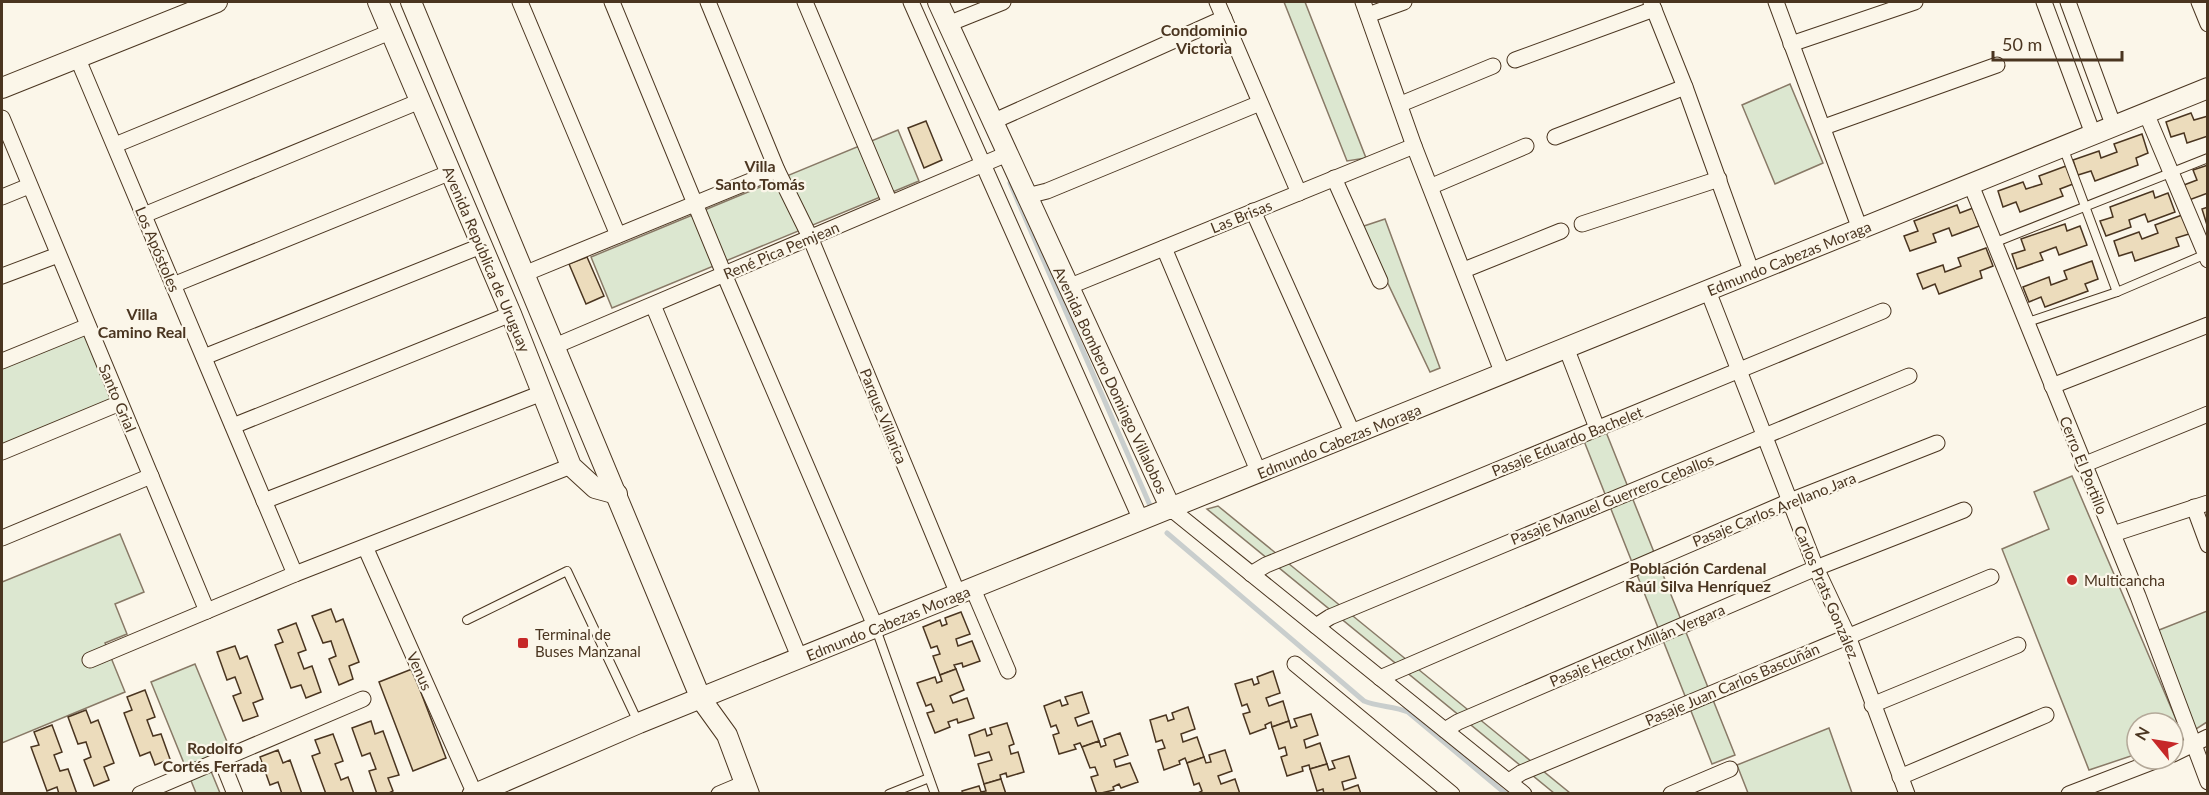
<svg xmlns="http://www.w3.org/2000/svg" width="2209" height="795" font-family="Lato,sans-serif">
<rect width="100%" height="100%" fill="#fbf6e9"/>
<g fill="#dce7d0" stroke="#887966" stroke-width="1.5">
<path d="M1284,2h21l61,156 -19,3z"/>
<path d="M1790,84l33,79 -48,21 -33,-79z"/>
<path d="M898,130l21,51 -307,127 -21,-51z"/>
<path d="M1385,219l55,149 -10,4 -69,-145z"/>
<path d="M85,329l29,71 -112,46v-82z"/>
<path d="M1606,432l129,323 -23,9 -128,-323z"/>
<path d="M2072,476l112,262 -11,3v-18h-36v31l-48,16 -87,-221 47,-20 -15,-37z"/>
<path d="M1218,506l352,287h-16l-347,-284z"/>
<path d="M120,534l24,58 -29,12 12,30 -22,9 20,49 -123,51v-161z"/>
<path d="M2207,611v111l-14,9 -39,-99z"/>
<path d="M195,664l35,85 -24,10 14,34h-24l-45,-111z"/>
<path d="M1829,728l23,65h-104l-11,-28z"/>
</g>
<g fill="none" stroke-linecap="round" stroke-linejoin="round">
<g stroke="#c9cecd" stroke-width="5">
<path d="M1010,183l142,327"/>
<path d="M1167,533l197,168c14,6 30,5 44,11l98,82"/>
</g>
</g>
<g fill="#ecdcbc" stroke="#4a3520" stroke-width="1.5">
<path d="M2191,113l3,7 14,-4v20l-21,7 -3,-10 -13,4 -5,-15z"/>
<path d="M926,121l16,39 -18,8 -16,-40z"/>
<path d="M2142,134l6,19 -12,5 2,7 -43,16 -4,-10 -13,4 -5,-15 26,-9 2,7 16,-6 -3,-8z"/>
<path d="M2208,165v28l-19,7 -5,-15 13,-5 -4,-10z"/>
<path d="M2066,166l7,18 -13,5 3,7 -43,16 -4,-10 -13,5 -5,-16 25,-9 3,7 16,-5 -3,-8z"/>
<path d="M2153,191l2,7 13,-5 7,19 -27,10 -3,-8 -16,6 2,7 -25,9 -6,-15 13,-4 -3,-10z"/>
<path d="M1957,205l3,8 13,-5 6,18 -27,10 -3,-8 -16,6 3,8 -26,9 -6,-15 14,-5 -4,-10z"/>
<path d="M2208,207v17l-1,1 -5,-16z"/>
<path d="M2182,215l7,19 -13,4 3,8 -44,15 -3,-9 -13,4 -5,-15 25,-9 3,7 16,-6 -3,-8z"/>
<path d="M2065,224l2,7 13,-5 7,19 -28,10 -3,-8 -16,6 3,7 -26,9 -5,-15 13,-4 -4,-11z"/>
<path d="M1986,248l7,18 -13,5 2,7 -43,16 -4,-10 -12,5 -6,-15 26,-9 2,7 16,-6 -3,-8z"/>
<path d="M587,257l17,39 -18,8 -17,-40z"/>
<path d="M2092,261l6,18 -13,5 3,7 -43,16 -4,-10 -12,5 -6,-15 26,-10 2,8 16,-6 -3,-8z"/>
<path d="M331,609l5,13 7,-3 16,43 -10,4 4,13 -14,6 -10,-26 7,-3 -5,-15 -8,2 -11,-27z"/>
<path d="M961,612l9,22 -14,5 2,7 14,-5 8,20 -17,6 -1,-4 -8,2 2,4 -16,6 -7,-19 7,-2 -3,-8 -6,2 -8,-21 17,-7 2,6 5,-2 -2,-6z"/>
<path d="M296,623l10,27 -8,3 6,16 8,-3 9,26 -15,6 -5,-13 -10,3 -16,-43 8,-3 -5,-12z"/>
<path d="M235,646l5,13 7,-3 16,43 -10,4 5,13 -15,5 -10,-25 8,-3 -6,-16 -8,3 -10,-28z"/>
<path d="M412,669l34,89 -33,13 -34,-89z"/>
<path d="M956,669l8,21 -14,6 3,7 14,-5 7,20 -16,5 -1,-4 -9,3 2,5 -15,6 -8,-20 7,-2 -3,-7 -5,2 -9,-23 18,-6 2,6 5,-2 -2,-6z"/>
<path d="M1273,671l7,22 -14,5 3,8 14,-5 6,20 -17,6 -1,-5 -6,3 1,3 -16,6 -7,-20 7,-2 -3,-8 -5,2 -7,-22 17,-5 2,6 5,-2 -2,-6z"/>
<path d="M145,690l10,27 -8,3 6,16 8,-2 9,25 -15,6 -5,-13 -10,4 -16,-43 8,-3 -5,-13z"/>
<path d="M1082,692l7,21 -14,5 3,8 14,-5 7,20 -17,6 -2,-4 -6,2 2,4 -17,5 -6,-19 6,-2 -3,-8 -5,2 -7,-21 16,-6 2,6 6,-2 -3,-7z"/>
<path d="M1188,707l7,22 -14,5 2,8 14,-5 7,20 -17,6 -2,-5 -6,3 1,3 -16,6 -6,-20 7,-2 -3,-8 -6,2 -6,-22 16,-5 2,6 6,-2 -2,-6z"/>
<path d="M86,710l5,13 7,-3 16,43 -10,4 5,13 -15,6 -10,-26 7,-3 -5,-15 -8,2 -10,-27z"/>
<path d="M1311,714l7,21 -14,5 2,8 14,-5 7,21 -17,5 -1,-4 -7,2 1,4 -16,5 -6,-19 6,-2 -2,-8 -6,2 -7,-22 17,-6 2,7 6,-2 -3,-7z"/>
<path d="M371,721l4,13 8,-3 16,44 -11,3 5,13 -6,3h-10l-8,-23 7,-2 -6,-16 -8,3 -10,-28z"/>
<path d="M1007,723l7,21 -5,2 2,8 7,-2 6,20 -17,5 -1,-4 -6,2 1,4 -17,5 -6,-20 14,-4 -3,-8 -14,4 -6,-21 16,-6 2,7 5,-2 -2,-6z"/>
<path d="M52,725l10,27 -8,3 6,16 8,-2 9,25h-18l-2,-7 -10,4 -16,-44 8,-2 -5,-13z"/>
<path d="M1120,733l8,22 -14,5 2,7 14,-4 8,19 -17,6 -2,-4 -6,3 1,3 -17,4 -6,-17 7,-2 -3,-8 -5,1 -8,-21 17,-6 2,6 5,-2 -2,-6z"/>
<path d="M333,734l10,27 -8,3 6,16 7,-3 6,17h-28l-14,-38 8,-3 -5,-13z"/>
<path d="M278,750l5,13 7,-3 12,34h-20l-4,-12 -8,3 -10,-28z"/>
<path d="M1225,750l7,21 -14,5 3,8 14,-5 5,15h-44l6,-3 -3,-8 -5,2 -7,-22 17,-6 2,6 5,-1 -2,-7z"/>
<path d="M1349,756l7,22 -14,4 2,8 14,-5 3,9h-37l-1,-5 -6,2 -7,-22 17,-5 2,6 6,-2 -3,-7z"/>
<path d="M1001,779l5,15h-43l-1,-3 17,-5 2,6 5,-1 -2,-7z"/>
</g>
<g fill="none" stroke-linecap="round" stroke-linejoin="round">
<g stroke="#4a3520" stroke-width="10">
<g id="service">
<path d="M2063,147l54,145"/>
<path d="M1996,242l212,-84"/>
<path d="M2028,322l89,-30 89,-38"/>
<path d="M467,620l100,-49 71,151"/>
<path d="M876,629l59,165"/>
<path d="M889,794l40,-16"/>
</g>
</g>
<g stroke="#4a3520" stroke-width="17">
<g id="minor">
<path d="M520,2l98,233"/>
<path d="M612,2l112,272 152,354"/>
<path d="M708,2l69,168 33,67 148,357"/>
<path d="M805,2l85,201"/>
<path d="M911,2l230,518"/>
<path d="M1217,2l82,191"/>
<path d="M1363,2l51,144 89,228"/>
<path d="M1651,2l34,85 67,186"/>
<path d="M1776,2l84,227"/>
<path d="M2044,2l49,132"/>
<path d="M2068,2l46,125"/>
<path d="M2199,2l9,22"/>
<path d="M1368,15l36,-13"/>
<path d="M948,24l55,-22"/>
<path d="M1791,44l124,-42"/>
<path d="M77,57l218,517"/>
<path d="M1515,60l139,-51"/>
<path d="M1401,104l92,-38"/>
<path d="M2146,113l62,147"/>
<path d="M2,118l205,493"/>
<path d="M992,122l232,-104"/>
<path d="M1824,127l173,-62"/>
<path d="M1555,137l130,-50"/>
<path d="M115,145l275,-113"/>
<path d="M1334,178l46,103"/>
<path d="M1971,185l167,411 70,186"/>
<path d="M1432,186l94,-40"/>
<path d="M1027,196l20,-5 213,-88"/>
<path d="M2,197l27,-11"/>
<path d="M1253,211l100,223"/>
<path d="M144,215l276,-114"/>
<path d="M1582,224l137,-45"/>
<path d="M1164,248l95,225"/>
<path d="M1464,270l97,-39"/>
<path d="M524,274l253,-104"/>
<path d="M2,276l56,-21"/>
<path d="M173,285l278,-113"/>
<path d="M1068,287l346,-141"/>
<path d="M1708,291l108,277 32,68 59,158"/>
<path d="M653,305l147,354"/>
<path d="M555,346l452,-192"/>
<path d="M1567,350l30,78"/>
<path d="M204,357l277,-111"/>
<path d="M2,361l86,-35"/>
<path d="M2052,386l156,-61"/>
<path d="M233,426l278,-112"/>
<path d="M2,452l118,-49"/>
<path d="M2083,465l125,-51"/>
<path d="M264,501l278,-108"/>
<path d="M2194,507l14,38"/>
<path d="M1171,509l353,285"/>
<path d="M2113,534l95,-31"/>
<path d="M2,538l149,-62"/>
<path d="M366,549l108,243 -4,2"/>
<path d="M1251,574l15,-9 617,-254"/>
<path d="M973,589l35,82"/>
<path d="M1316,626l14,-9 579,-241"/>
<path d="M90,660l205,-86 276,-108"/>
<path d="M1295,664l157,130"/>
<path d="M1380,678l410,-177 147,-58"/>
<path d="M1872,705l146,-60"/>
<path d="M1445,730l13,-8 358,-154 148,-58"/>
<path d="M2173,754l35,-17"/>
<path d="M221,759l14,35"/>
<path d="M1900,777l146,-62"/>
<path d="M1509,781l12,-8 470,-196"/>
<path d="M140,794l223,-95"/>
<path d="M719,794l26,-11"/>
<path d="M1671,794l59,-25"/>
<path d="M2069,794l91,-35"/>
</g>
</g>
<g stroke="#4a3520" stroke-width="22">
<g id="tertiary">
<path d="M378,2l133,312 60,152 24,22 22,6"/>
<path d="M411,2l290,697 26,36 22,59"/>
<path d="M938,2l233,507"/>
<path d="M2,88l215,-86"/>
<path d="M475,794l164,-71 1569,-635"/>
</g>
</g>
<use href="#service" stroke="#fbf6e9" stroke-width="8"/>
<use href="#minor" stroke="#fbf6e9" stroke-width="15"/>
<use href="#tertiary" stroke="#fbf6e9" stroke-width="20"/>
</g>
<g fill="#c62828" stroke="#fbf6e9" stroke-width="2">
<circle cx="2072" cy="580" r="6"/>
<rect x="517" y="637" width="12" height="12" rx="3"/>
</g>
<g text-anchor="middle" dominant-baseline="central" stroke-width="4.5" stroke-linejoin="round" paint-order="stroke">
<g font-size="15" fill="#4a3520" stroke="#fbf6e9">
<text transform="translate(1241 216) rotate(-22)">Las Brisas</text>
<text transform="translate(158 249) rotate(67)">Los Apóstoles</text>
<text transform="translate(781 250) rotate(-23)">René Pica Pemjean</text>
<text transform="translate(1789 258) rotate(-22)">Edmundo Cabezas Moraga</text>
<text transform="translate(487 259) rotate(67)">Avenida República de Uruguay</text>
<text transform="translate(1111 380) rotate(65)">Avenida Bombero Domingo Villalobos</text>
<text transform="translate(118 398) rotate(67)">Santo Grial</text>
<text transform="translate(884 416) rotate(68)">Parque Villarica</text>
<text transform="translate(1339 441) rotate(-22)">Edmundo Cabezas Moraga</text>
<text transform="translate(1567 441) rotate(-22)">Pasaje Eduardo Bachelet</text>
<text transform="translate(2084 465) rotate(68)">Cerro El Portillo</text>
<text transform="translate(1612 499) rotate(-22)">Pasaje Manuel Guerrero Ceballos</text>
<text transform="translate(1774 509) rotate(-22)">Pasaje Carlos Arellano Jara</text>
<text transform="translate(1827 592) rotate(67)">Carlos Prats González</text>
<text transform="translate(888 623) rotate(-22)">Edmundo Cabezas Moraga</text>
<text transform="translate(1637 645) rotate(-23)">Pasaje Hector Millán Vergara</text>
<text transform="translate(420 671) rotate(66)">Venus</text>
<text transform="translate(1732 684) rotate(-23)">Pasaje Juan Carlos Bascuñán</text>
</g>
<g font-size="15" fill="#4a3520" stroke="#fbf6e9" text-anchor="start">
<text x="2084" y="580">Multicancha</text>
<text x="535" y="634">Terminal de<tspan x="535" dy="17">Buses Manzanal</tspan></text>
</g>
<g font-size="16" font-weight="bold" fill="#4a3520" stroke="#fbf6e9">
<text x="1204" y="29">Condominio<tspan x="1204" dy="18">Victoria</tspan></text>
<text x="760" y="165">Villa<tspan x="760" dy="18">Santo Tomás</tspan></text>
<text x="142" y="313">Villa<tspan x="142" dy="18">Camino Real</tspan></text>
<text x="1698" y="567">Población Cardenal<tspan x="1698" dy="18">Raúl Silva Henríquez</tspan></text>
<text x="215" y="747">Rodolfo<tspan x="215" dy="18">Cortés Ferrada</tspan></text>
</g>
</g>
<rect width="2209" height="795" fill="none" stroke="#4a3520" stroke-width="6"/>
<g transform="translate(2155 741) rotate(300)"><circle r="28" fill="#fbf6e9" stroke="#b4a999" stroke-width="1.5"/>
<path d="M0-4.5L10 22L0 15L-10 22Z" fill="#c62828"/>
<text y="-9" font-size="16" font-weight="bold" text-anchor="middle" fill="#4a3520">N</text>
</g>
<path d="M1993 51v9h129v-9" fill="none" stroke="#4a3520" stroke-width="3"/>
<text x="2002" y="51" font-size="18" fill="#4a3520" stroke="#fbf6e9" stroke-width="4.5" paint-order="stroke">50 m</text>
</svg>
